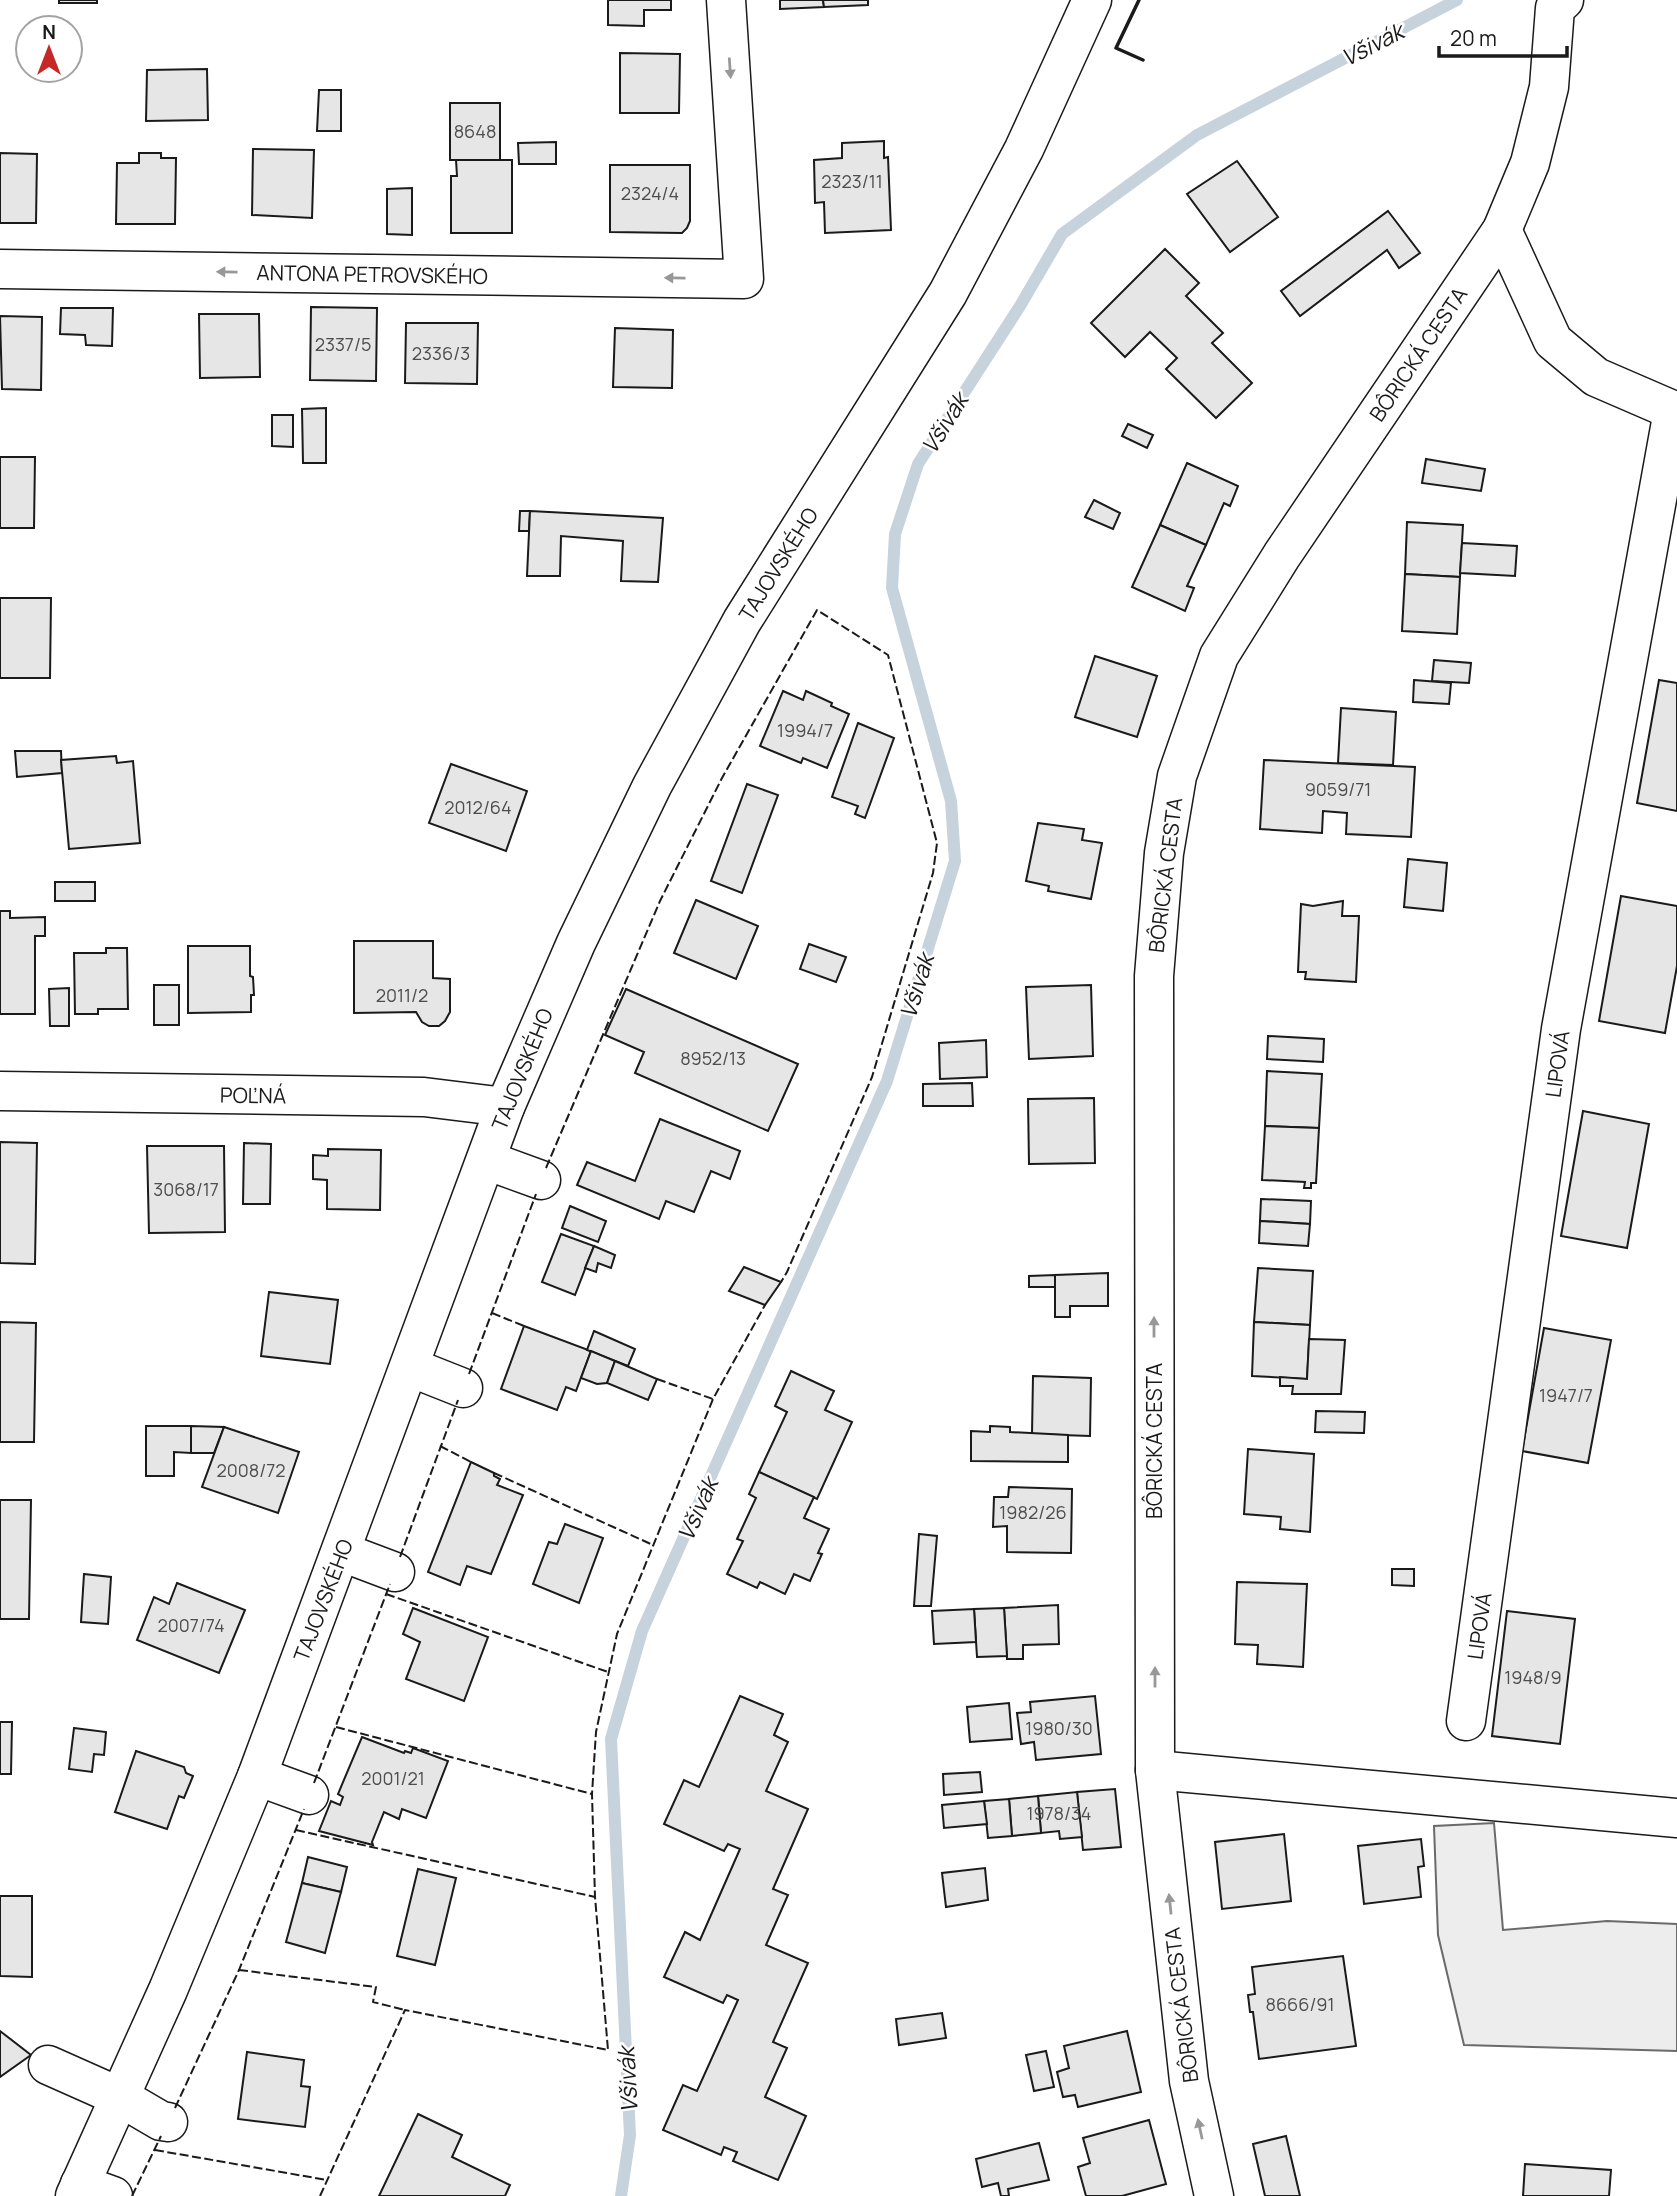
<svg xmlns="http://www.w3.org/2000/svg" width="1677" height="2196" font-family="Manrope,sans-serif">
<rect width="100%" height="100%" fill="#fff"/>
<path fill="#ededed" stroke="#6a6a6a" stroke-width="2" d="M1494,1823l9,107 104,-9 70,3v127l-213,-6 -26,-110 -4,-109z"/>
<g fill="none" stroke-linecap="round" stroke-linejoin="round">
<path stroke="#c6d2dc" stroke-width="12" d="M621,2196l9,-61 -19,-396 31,-108 245,-550 68,-220 -4,-60 -59,-213 3,-54 23,-70 102,-158 42,-72 135,-99 260,-135"/>
</g>
<g fill="#e6e6e6" stroke="#1a1a1a" stroke-width="2">
<rect x="59" y="0" width="38" height="3"/>
<path d="M608,0h63v10h-27v16l-36,-1z"/>
<path d="M780,0h43l1,7 -44,2z"/>
<path d="M823,0h45v5l-44,2z"/>
<path d="M620,53l60,1 -1,59h-59z"/>
<path d="M207,69l1,51 -62,1 1,-51z"/>
<path d="M319,90h22v41h-24z"/>
<rect x="450" y="103" width="50" height="57"/>
<path d="M884,141v17l4,-1 3,73 -66,3 -1,-31 -9,1 -1,-43 28,-2v-15z"/>
<path d="M556,142v22h-37l-1,-21z"/>
<path d="M253,149l61,1 -2,68 -60,-3z"/>
<path d="M0,153l37,1 -1,69h-36z"/>
<path d="M139,153h22v5h15l-1,66h-59l1,-61h22z"/>
<path d="M456,160h56v73h-61v-57h6z"/>
<path d="M1237,161l41,56 -48,35 -43,-58z"/>
<path d="M610,165h80v56l-3,7 -5,5 -72,-1z"/>
<path d="M412,188v47l-25,-1v-45z"/>
<path d="M1388,211l32,42 -21,15 -12,-18 -87,66 -19,-25z"/>
<path d="M1165,249l34,34 -13,13 37,37 -11,10 40,40 -36,35 -50,-49 11,-11 -27,-26 -25,25 -34,-34z"/>
<path d="M311,307l66,1 -1,73 -66,-1z"/>
<path d="M61,308h52l-1,38 -26,-1 -1,-10 -25,-1z"/>
<path d="M199,314h60l1,63 -60,1z"/>
<path d="M0,316l42,1 -1,73 -39,-1z"/>
<path d="M406,323h72l-1,61 -72,-1z"/>
<path d="M615,328l58,2 -1,58 -59,-1z"/>
<path d="M326,408v55h-23l-1,-54z"/>
<path d="M272,415h21v32l-21,-1z"/>
<path d="M1128,424l25,11 -6,13 -25,-12z"/>
<path d="M0,457h35l-1,71h-34z"/>
<path d="M1426,459l59,10 -4,22 -59,-8z"/>
<path d="M1187,463l51,23 -8,20 -6,-3 -18,42 -46,-20z"/>
<path d="M1094,500l26,13 -7,16 -28,-12z"/>
<path d="M520,511h10l-1,20h-10z"/>
<path d="M530,511l133,7 -5,64 -37,-1 2,-40 -62,-5 -1,40h-33z"/>
<path d="M1407,522l56,3 -3,52 -55,-3z"/>
<path d="M1160,525l46,20 -19,41 7,2 -9,23 -53,-24z"/>
<path d="M1462,543l55,3 -2,30 -55,-3z"/>
<path d="M1405,574l55,3 -3,57 -55,-3z"/>
<path d="M0,598h51l-1,80h-50z"/>
<path d="M1095,656l62,20 -20,61 -62,-20z"/>
<path d="M1434,660l37,3 -2,20 -37,-2z"/>
<path d="M1414,680l37,3 -2,21 -36,-2z"/>
<path d="M1659,680l18,3v128l-40,-8z"/>
<path d="M783,691l20,9 3,-9 26,12 -1,3 18,8 -22,54 -24,-10 -2,5 -41,-17z"/>
<path d="M1341,708l55,4 -3,53 -55,-2z"/>
<path d="M858,723l36,15 -29,80 -10,-4 3,-8 -26,-9z"/>
<path d="M15,751h46l1,22 -45,4z"/>
<path d="M116,756l1,7 16,-2 7,82 -71,6 -8,-89z"/>
<path d="M1264,760l151,7 -4,70 -65,-3 1,-21 -24,-2 -1,22 -62,-4z"/>
<path d="M451,764l76,27 -21,60 -77,-28z"/>
<path d="M747,784l31,11 -36,98 -31,-12z"/>
<path d="M1038,823l46,6 -2,11 20,3 -11,56 -43,-8 1,-5 -23,-5z"/>
<path d="M1408,859l39,4 -4,48 -39,-4z"/>
<rect x="55" y="882" width="40" height="19"/>
<path d="M1621,896l56,10v60l-12,67 -66,-12z"/>
<path d="M696,900l62,26 -22,53 -62,-26z"/>
<path d="M1343,901l-1,15h17l-3,66 -51,-3 1,-7h-8l3,-68 12,2z"/>
<path d="M0,911h10v7l35,-1v19h-10v78h-35z"/>
<path d="M354,941h79v37l17,1v33l-5,9 -6,5h-10l-7,-4 -6,-10 -62,1z"/>
<path d="M809,944l37,13 -10,25 -36,-13z"/>
<path d="M188,946h62v30l3,1 1,18h-3v17l-63,1z"/>
<path d="M106,948h21l1,61h-30v5h-23l-1,-61h32z"/>
<rect x="154" y="985" width="25" height="40"/>
<path d="M1091,985l2,71 -64,3 -3,-72z"/>
<path d="M69,988v38h-19l-1,-37z"/>
<path d="M626,989l172,75 -30,67 -133,-58 9,-21 -39,-17z"/>
<path d="M1268,1036l56,3 -1,23 -56,-3z"/>
<path d="M986,1040l1,37 -47,2 -1,-36z"/>
<path d="M1267,1071l55,3 -3,54 -54,-2z"/>
<path d="M972,1083l1,23h-50v-22z"/>
<path d="M1094,1098l1,65 -66,1 -1,-65z"/>
<path d="M1583,1111l66,13 -22,124 -66,-12z"/>
<path d="M660,1119l80,32 -10,28 -19,-8 -17,41 -28,-11 -7,18 -82,-34 10,-23 48,19z"/>
<path d="M1265,1126l54,2 -3,55h-5v5h-7l1,-6 -43,-2z"/>
<path d="M0,1142l37,1 -2,121 -35,-1z"/>
<path d="M244,1143l27,1 -1,60h-27z"/>
<path d="M147,1146h77l1,86 -76,1z"/>
<path d="M328,1149l53,1 -1,60 -53,-1v-29l-14,-1v-24l15,1z"/>
<path d="M1261,1199l50,2 -1,23 -50,-3z"/>
<path d="M570,1206l36,15 -8,21 -36,-14z"/>
<path d="M1260,1221l50,3 -2,22 -49,-3z"/>
<path d="M561,1234l33,12 -19,49 -33,-13z"/>
<path d="M594,1246l21,9 -4,13 -13,-5 -2,9 -11,-4z"/>
<path d="M744,1267l37,15 -16,23 -36,-14z"/>
<path d="M1258,1268l55,3 -3,54 -56,-3z"/>
<path d="M1108,1273v33h-38v11h-15v-42z"/>
<path d="M1055,1275v12h-26v-11z"/>
<path d="M269,1292l69,8 -8,64 -69,-8z"/>
<path d="M0,1322l36,1 -2,119h-34z"/>
<path d="M1254,1322l56,3 -3,54 -55,-3z"/>
<path d="M524,1326l67,25 -15,40 -10,-4 -9,23 -56,-21z"/>
<path d="M1544,1328l67,12 -23,123 -66,-12z"/>
<path d="M594,1331l41,18 -7,17 -41,-16z"/>
<path d="M1309,1339l36,1 -4,54h-49l1,-8h-13v-9l27,2z"/>
<path d="M591,1351l24,10 -8,22 -10,1 -16,-6z"/>
<path d="M615,1361l42,18 -9,21 -41,-17z"/>
<path d="M791,1371l43,20 -9,19 27,12 -35,77 -58,-27 28,-60 -12,-6z"/>
<path d="M1033,1376l58,2 -1,58 -58,-2z"/>
<path d="M1316,1411l49,1 -1,21 -49,-1z"/>
<path d="M146,1426h45v27l-17,-1v24h-28z"/>
<path d="M191,1426l33,1 -10,26h-23z"/>
<path d="M990,1426l20,1v5l58,3v27l-97,-1v-30l19,1z"/>
<path d="M224,1427l75,25 -21,61 -76,-26z"/>
<path d="M1248,1449l66,5 -4,78 -30,-3 1,-12 -37,-3z"/>
<path d="M471,1462l23,11v3l6,3 -3,6 26,10 -32,79 -24,-8 -7,19 -32,-13z"/>
<path d="M759,1472l55,25 -10,21 25,11 -11,24 4,1 -12,27 -16,-7 -9,20 -25,-12 -3,6 -30,-14 16,-33 -6,-2 19,-41 -7,-4z"/>
<path d="M1009,1487l63,2 -1,64 -64,-1v-26l-14,1 1,-30h14z"/>
<path d="M0,1500h31l-2,119h-29z"/>
<path d="M565,1524l38,14 -24,65 -46,-19 16,-42 8,2z"/>
<path d="M919,1534l18,2 -6,70h-17z"/>
<path d="M1392,1569h22v17l-22,-1z"/>
<path d="M84,1574l27,3 -3,47 -27,-2z"/>
<path d="M1237,1582l70,2 -4,83 -46,-3 1,-19 -23,-1z"/>
<path d="M177,1583l68,27 -26,63 -82,-33 17,-43 15,7z"/>
<path d="M1058,1605l1,39 -36,1v14h-16l-3,-51z"/>
<path d="M413,1608l75,29 -24,64 -58,-22 14,-37 -17,-8z"/>
<path d="M1004,1608l3,48 -30,1 -3,-48z"/>
<path d="M974,1609l2,33 -42,2 -2,-33z"/>
<path d="M1507,1611l68,8 -15,125 -68,-8z"/>
<path d="M740,1696l43,18 -9,21 14,7 -22,49 42,18 -35,80 15,6 -22,50 42,18 -35,79 14,6 -22,49 41,19 -28,64 -45,-19 4,-9 -13,-5 -3,8 -58,-25 20,-45 14,6 41,-91 -11,-5 -4,8 -59,-26 21,-45 15,8 40,-91 -12,-5 -4,7 -60,-27 20,-44 15,7z"/>
<path d="M1095,1696l6,58 -65,6 -2,-18 -13,2 -4,-31 14,-1 -1,-10z"/>
<path d="M1009,1703l3,36 -42,3 -3,-35z"/>
<path d="M0,1722h12l-1,52h-11z"/>
<path d="M74,1728l32,4 -2,23 -10,-1 -2,18 -23,-3z"/>
<path d="M362,1737l42,16 1,-2 6,2 2,-5 35,13 -22,57 -24,-9 -3,10 -15,-7 -12,30 1,3 -54,-14 12,-30 9,4 3,-8 -5,-3z"/>
<path d="M136,1751l48,16 2,6 7,3 -9,22 -5,-2 -12,33 -52,-17z"/>
<path d="M980,1772l2,20 -38,3 -1,-21z"/>
<path d="M1115,1789l6,58 -38,3 -6,-58z"/>
<path d="M1077,1792l5,45 -22,2 -1,-8 -18,2 -3,-37z"/>
<path d="M1038,1796l3,37 -29,3 -3,-37z"/>
<path d="M1009,1799l3,37 -24,2 -4,-37z"/>
<path d="M984,1801l3,23 -43,4 -2,-23z"/>
<path d="M1284,1834l7,67 -69,8 -7,-67z"/>
<path d="M1421,1839l3,27 -6,1 3,30 -57,7 -6,-58z"/>
<path d="M308,1857l39,10 -6,25 -39,-9z"/>
<path d="M985,1868l3,32 -42,7 -4,-34z"/>
<path d="M418,1869l38,9 -21,87 -38,-9z"/>
<path d="M302,1883l39,9 -16,61 -39,-11z"/>
<path d="M0,1896h32v81l-32,-1z"/>
<path d="M1343,1956l13,90 -97,13 -6,-47h-3l-2,-17 7,-1 -3,-27z"/>
<path d="M942,2013l4,25 -47,7 -3,-26z"/>
<path d="M0,2031l31,24 -31,22z"/>
<path d="M1127,2031l14,61 -63,15 -3,-12 -12,2 -6,-25 12,-4 -5,-22z"/>
<path d="M1046,2051l8,36 -20,4 -8,-36z"/>
<path d="M247,2052l57,8 -3,26 9,1 -5,40 -67,-8z"/>
<path d="M418,2114l44,21 -10,22 58,28 -5,11h-126z"/>
<path d="M1149,2120l17,64 -44,12h-36l-8,-29 12,-4 -7,-25z"/>
<path d="M1286,2136l14,60h-35l-12,-52z"/>
<path d="M1039,2143l10,37 -41,9 1,7h-8l-3,-13 -16,4 -6,-28z"/>
<path d="M1525,2164l86,6 -2,26h-86z"/>
</g>
<g fill="none" stroke-linecap="round" stroke-linejoin="round">
<g stroke="#1a1a1a" stroke-width="41">
<g id="minor">
<path d="M1502,230l51,111 43,36 81,35"/>
<path d="M0,269l744,10 -18,-279"/>
<path d="M0,1091l424,6 81,10"/>
<path d="M486,1160l55,20"/>
<path d="M410,1367l53,21"/>
<path d="M342,1552l53,20"/>
<path d="M1466,1721l95,-692 112,-618"/>
<path d="M1155,1770l522,48"/>
<path d="M257,1776l52,19"/>
<path d="M48,2065l72,32 41,24 7,1"/>
<path d="M80,2184l33,12"/>
<path d="M75,2196l93,-206 89,-214 248,-669 71,-164 76,-157 90,-165 206,-328 76,-144 68,-149"/>
<path d="M1214,2196l-25,-115 -34,-311 -1,-794 10,-123 13,-77 42,-120 63,-101 220,-325 28,-67 19,-76 6,-79 9,-8"/>
</g>
</g>
<use href="#minor" stroke="#fff" stroke-width="38"/>
<g stroke="#1a1a1a" stroke-width="2" stroke-dasharray="9 3.5" stroke-linecap="butt">
<path d="M546,1168l114,-267 62,-123 95,-168 71,45 49,188 -4,30 -61,204 -85,195 -6,10"/>
<path d="M492,1313l32,13"/>
<path d="M469,1374l67,-180"/>
<path d="M657,1379l56,20"/>
<path d="M440,1446l31,16"/>
<path d="M494,1473l159,72"/>
<path d="M400,1557l58,-157"/>
<path d="M386,1594l222,78"/>
<path d="M336,1727l256,67"/>
<path d="M314,1783l76,-199"/>
<path d="M296,1830l299,67"/>
<path d="M239,1970l137,17 -3,15 32,8"/>
<path d="M175,2108l64,-138 65,-161"/>
<path d="M155,2150l172,30"/>
<path d="M132,2196l29,-60"/>
<path d="M320,2196l85,-186 203,40 -13,-153 -3,-103 4,-62 21,-98 96,-235 52,-94"/>
</g>
<path stroke="#1a1a1a" stroke-width="3.5" d="M1139,0l-23,48 27,12"/>
</g>
<defs><path id="oneway-solid" d="M-6-.8H1V-3.2L6.5 0L1 3.2V.8H-6Z" transform="scale(1.75)"/></defs>
<g fill="#989898">
<use href="#oneway-solid" transform="translate(730 68) rotate(86)"/>
<use href="#oneway-solid" transform="translate(227 272) rotate(-179)"/>
<use href="#oneway-solid" transform="translate(675 278) rotate(-179)"/>
<use href="#oneway-solid" transform="translate(1154 1327) rotate(-90)"/>
<use href="#oneway-solid" transform="translate(1155 1677) rotate(-90)"/>
<use href="#oneway-solid" transform="translate(1170 1904) rotate(-96)"/>
<use href="#oneway-solid" transform="translate(1200 2129) rotate(-102)"/>
</g>
<g text-anchor="middle" dominant-baseline="central" stroke-width="5" stroke-linejoin="round" paint-order="stroke">
<g font-size="18" fill="#4d4d4d">
<text x="475" y="131">8648</text>
<text x="852" y="181">2323/11</text>
<text x="650" y="193">2324/4</text>
<text x="343" y="344">2337/5</text>
<text x="441" y="353">2336/3</text>
<text x="805" y="730">1994/7</text>
<text x="1338" y="789">9059/71</text>
<text x="478" y="807">2012/64</text>
<text x="402" y="995">2011/2</text>
<text x="713" y="1058">8952/13</text>
<text x="186" y="1189">3068/17</text>
<text x="1566" y="1395">1947/7</text>
<text x="251" y="1470">2008/72</text>
<text x="1033" y="1512">1982/26</text>
<text x="191" y="1625">2007/74</text>
<text x="1533" y="1677">1948/9</text>
<text x="1059" y="1728">1980/30</text>
<text x="393" y="1778">2001/21</text>
<text x="1059" y="1813">1978/34</text>
<text x="1300" y="2004">8666/91</text>
</g>
<g font-size="21" fill="#1a1a1a" stroke="#fff">
<text transform="translate(372 274) rotate(1)">ANTONA PETROVSKÉHO</text>
<text transform="translate(1418 354) rotate(-56)">BÔRICKÁ CESTA</text>
<text transform="translate(778 564) rotate(-58)">TAJOVSKÉHO</text>
<text transform="translate(1165 875) rotate(-83)">BÔRICKÁ CESTA</text>
<text transform="translate(1557 1064) rotate(-82)">LIPOVÁ</text>
<text transform="translate(522 1069) rotate(-68)">TAJOVSKÉHO</text>
<text transform="translate(253 1095) rotate(1)">POĽNÁ</text>
<text transform="translate(1154 1441) rotate(-90)">BÔRICKÁ CESTA</text>
<text transform="translate(323 1600) rotate(-69)">TAJOVSKÉHO</text>
<text transform="translate(1479 1626) rotate(-82)">LIPOVÁ</text>
<text transform="translate(1181 2005) rotate(-97)">BÔRICKÁ CESTA</text>
</g>
<g font-size="23" font-style="italic" fill="#1a1a1a" stroke="#fff">
<text transform="translate(1372 44) rotate(-27)">Všivák</text>
<text transform="translate(944 423) rotate(-58)">Všivák</text>
<text transform="translate(916 986) rotate(-73)">Všivák</text>
<text transform="translate(697 1509) rotate(-66)">Všivák</text>
<text transform="translate(627 2080) rotate(-93)">Všivák</text>
</g>
</g>
<g transform="translate(49 49)"><circle r="33" fill="#ffffff" stroke="#a3a3a3" stroke-width="2"/>
<path d="M0-5L12 26L0 18L-12 26Z" fill="#c62828"/>
<text y="-10" font-size="19" font-weight="bold" text-anchor="middle" fill="#1a1a1a">N</text>
</g>
<path d="M1439 46v10h128v-10" fill="none" stroke="#1a1a1a" stroke-width="3.5"/>
<text x="1450" y="46" font-size="21" fill="#1a1a1a" stroke="#ffffff" stroke-width="5" paint-order="stroke">20 m</text>
</svg>
